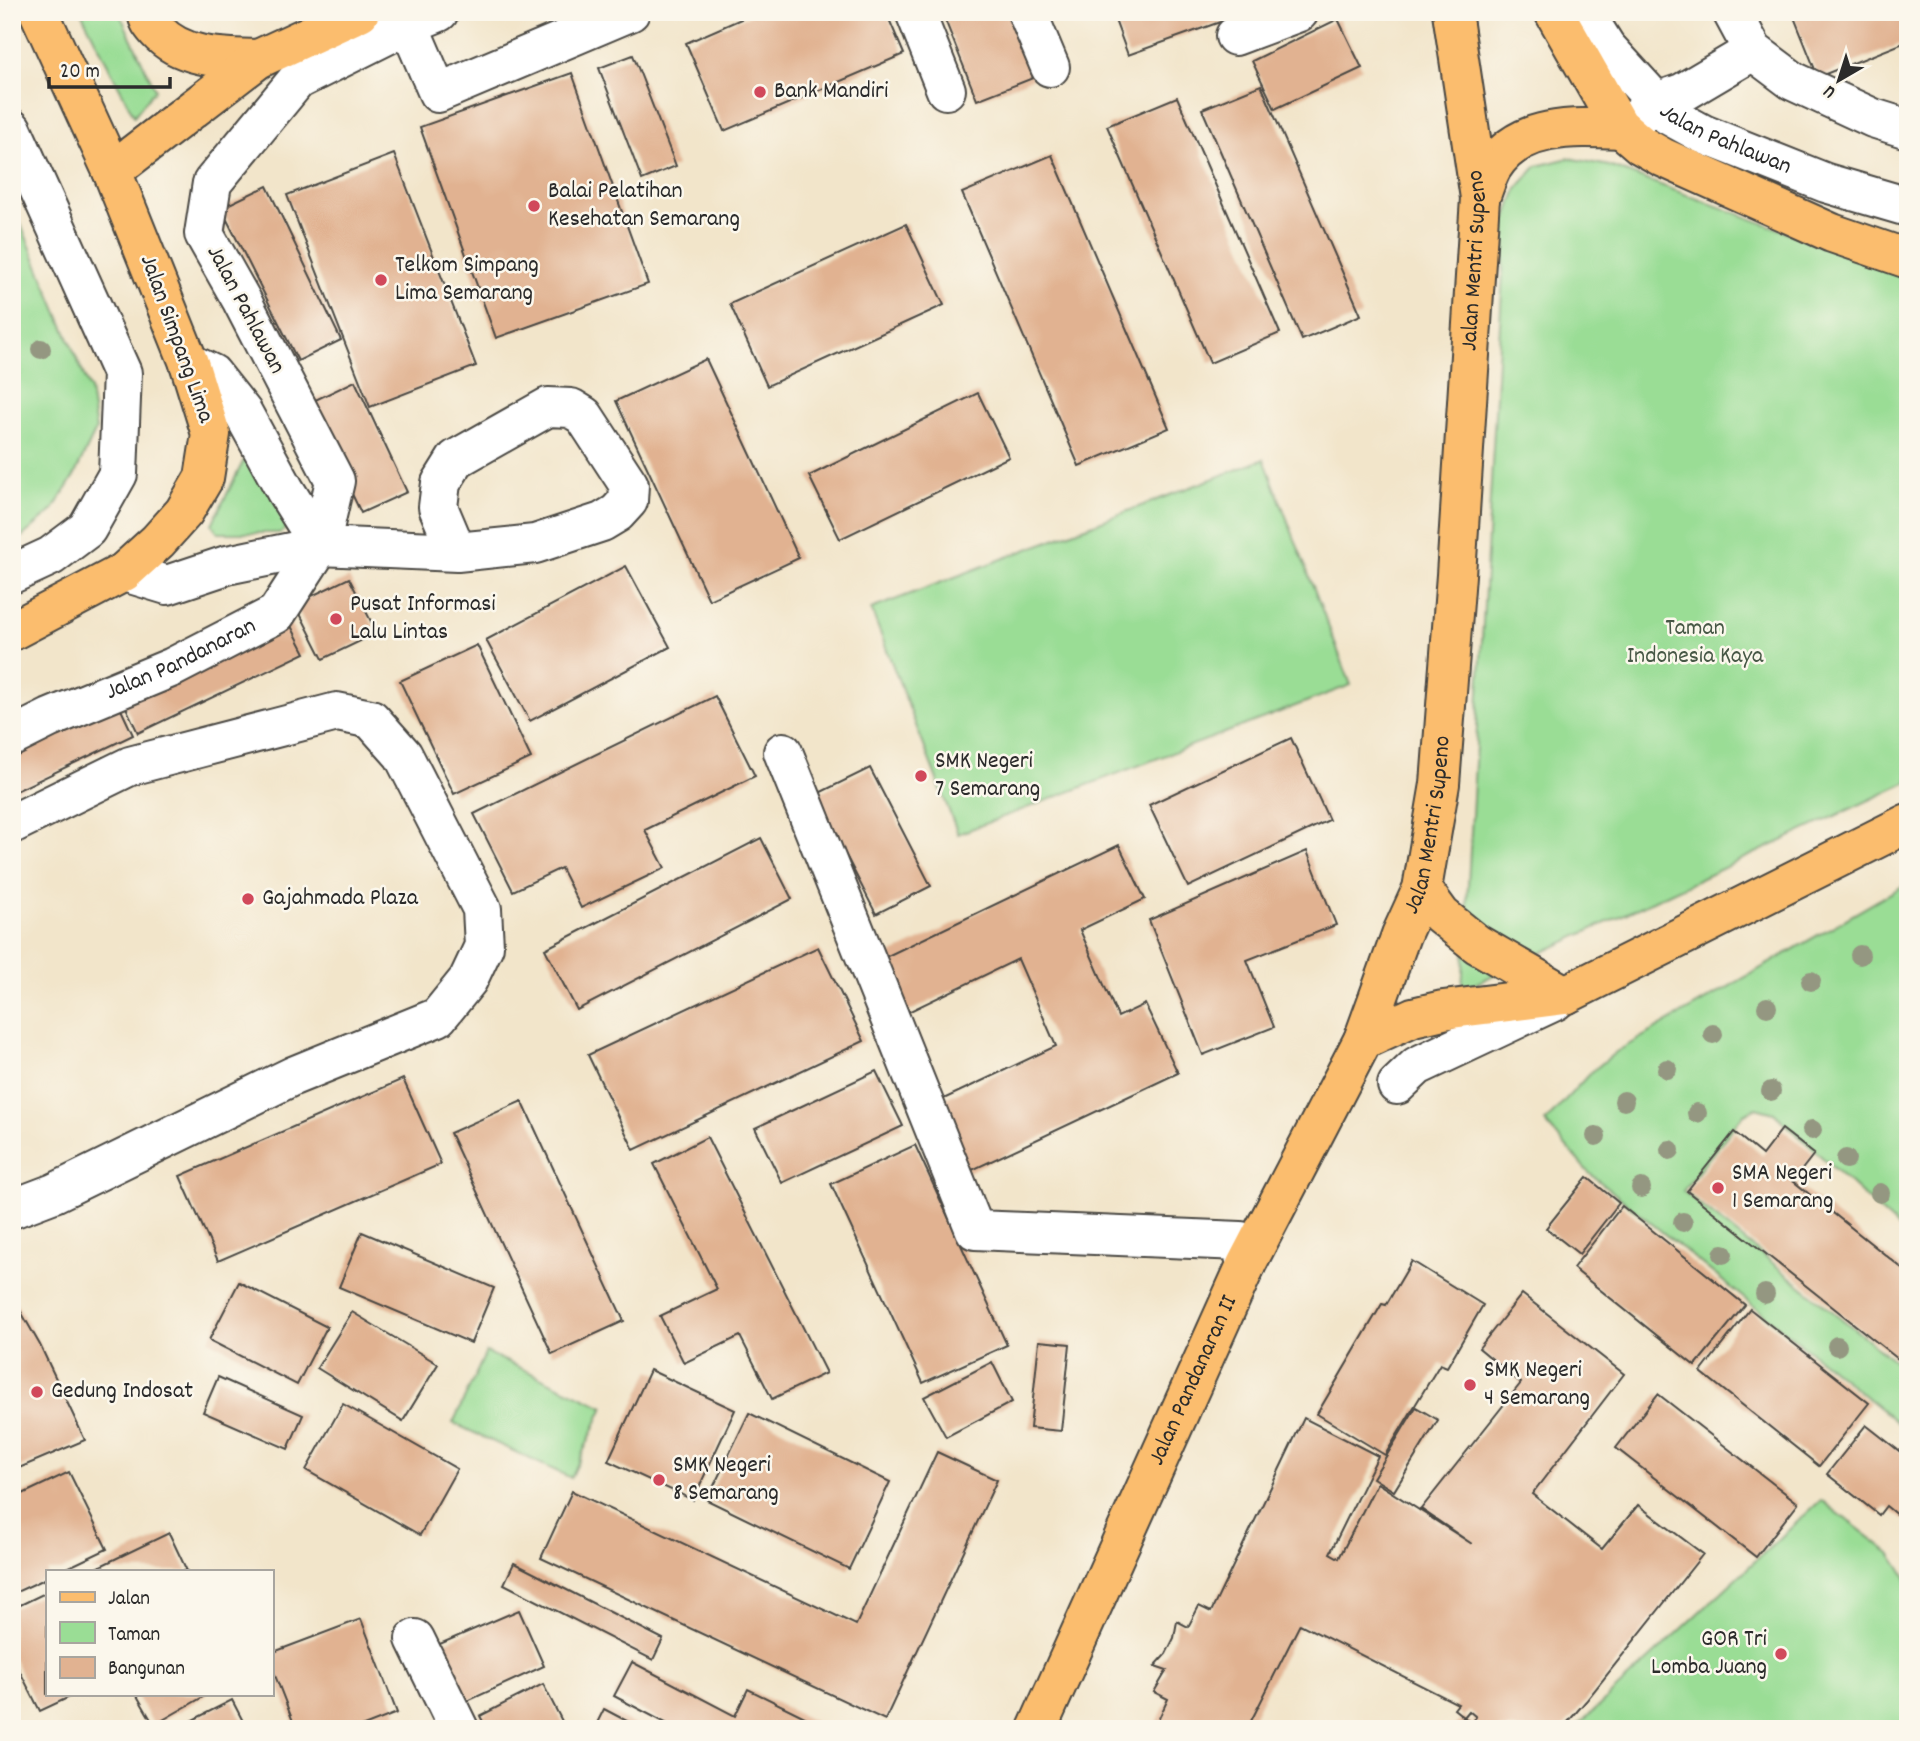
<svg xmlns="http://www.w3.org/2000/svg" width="1920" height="1741" font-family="Dekko,sans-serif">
<rect width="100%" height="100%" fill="#fbf7ec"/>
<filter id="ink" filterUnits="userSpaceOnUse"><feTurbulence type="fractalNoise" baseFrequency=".0143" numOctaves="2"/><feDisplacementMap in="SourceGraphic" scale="14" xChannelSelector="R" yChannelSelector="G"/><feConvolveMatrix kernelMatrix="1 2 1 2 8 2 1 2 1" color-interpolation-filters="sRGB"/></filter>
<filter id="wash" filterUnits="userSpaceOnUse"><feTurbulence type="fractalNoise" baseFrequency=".00686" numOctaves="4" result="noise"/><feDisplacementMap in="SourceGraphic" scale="28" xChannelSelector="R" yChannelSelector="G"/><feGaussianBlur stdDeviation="1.57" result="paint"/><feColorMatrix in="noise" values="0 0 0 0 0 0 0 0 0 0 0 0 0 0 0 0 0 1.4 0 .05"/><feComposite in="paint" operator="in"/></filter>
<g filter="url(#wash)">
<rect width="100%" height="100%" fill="#f2e5ca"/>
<g fill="#9add95" stroke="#628460" stroke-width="2">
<path d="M81,12h38l36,77 -21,27z"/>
<path d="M1569,158l40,8 299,111v505l-446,208 44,-770 11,-31 20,-23z"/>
<path d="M12,203l78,187 6,40 -22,46 -22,35 -40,34z"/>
<path d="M245,458l12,5 33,62 -9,8h-63l-6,-9z"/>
<path d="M1264,459l87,226 -393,149 -87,-225z"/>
<path d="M1908,883v351l-5,-2 -129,-119 -18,-5 -12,6 -61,77 225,181v59l-320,-259 -43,-50 44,-48 27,-22z"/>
<path d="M486,1352l118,55 -33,71 -118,-55z"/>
<path d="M1821,1500l69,53 18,27v149h-334z"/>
</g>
<g id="blocks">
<g fill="#e1b291">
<path d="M757,12h129l18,42 -180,77 -38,-88z"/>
<path d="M942,12h66l25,66 -56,22z"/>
<path d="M1112,12h133v1l-117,42z"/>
<path d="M1792,12h116v35l-2,-5 -88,35z"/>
<path d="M1338,19l24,49 -87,41 -23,-48z"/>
<path d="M633,55l43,111 -34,14 -43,-112z"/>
<path d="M572,73l76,211 -152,54 -76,-211z"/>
<path d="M1261,85l100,230 -59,25 -100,-231z"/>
<path d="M1177,97l103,236 -70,30 -103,-237z"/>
<path d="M394,154l82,212 -106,41 -83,-212z"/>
<path d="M1052,155l117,273 -90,38 -117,-273z"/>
<path d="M267,186l74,154 -43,21 -77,-153z"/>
<path d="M906,224l38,81 -177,81 -37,-82z"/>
<path d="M706,359l93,199 -90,42 -93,-199z"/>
<path d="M355,381l52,111 -46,21 -52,-110z"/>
<path d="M978,393l31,64 -169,82 -31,-63z"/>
<path d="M626,566l44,81 -140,74 -44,-81z"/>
<path d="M349,578l28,55 -54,26 -28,-55z"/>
<path d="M289,622l16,31 -167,80 -15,-32z"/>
<path d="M477,645l54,113 -77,36 -54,-113z"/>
<path d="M715,696l40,80 -110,54 20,38 -84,40 -20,-40 -48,23 -39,-77z"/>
<path d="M118,703l15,32 -121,58v-39z"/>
<path d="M1291,738l38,82 -141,67 -39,-82z"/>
<path d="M870,768l61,118 -55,28 -61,-119z"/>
<path d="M761,838l31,61 -215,111 -32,-61z"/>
<path d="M1119,845l26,54 -65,31 38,87 27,-13 33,69 -210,99 -33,-69 121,-57 -38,-87 -114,55 -25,-54z"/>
<path d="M1307,851l29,74 -89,35 27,67 -71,28 -54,-135z"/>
<path d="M818,947l46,94 -230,109 -46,-95z"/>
<path d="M876,1071l27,55 -121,57 -27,-55z"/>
<path d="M403,1079l38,85 -223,97 -38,-85z"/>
<path d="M522,1101l102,220 -72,33 -102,-221z"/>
<path d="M1782,1129l32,25 -21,27 115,92v94l-221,-176 47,-59 28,23z"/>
<path d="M707,1137l119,236 -54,26 -32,-63 -56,27 -24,-47 57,-27 -63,-125z"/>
<path d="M915,1145l92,200 -84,38 -92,-199z"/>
<path d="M1587,1177l32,26 -40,51 -33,-26z"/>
<path d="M1622,1206l123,99 -50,61 -122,-98z"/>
<path d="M362,1232l132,56 -23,55 -132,-56z"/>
<path d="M1412,1261l71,44 -36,62 -7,-3 -55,91 -68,-41 65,-110 4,1z"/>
<path d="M239,1282l88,45 -30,58 -88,-45z"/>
<path d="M1522,1294l102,80 -92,120 70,55 36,-44 65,49 -117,147 -24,28h-79l-10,-8 3,-4 -7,-6 -5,6 -10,-8 4,-5 -158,-80 -53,105h-93l14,-30 -14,-7 13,-22 -12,-4 11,-12 8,-16 3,-17 11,6 11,-21 12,6 93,-194 74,38 -48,97 9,5 38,-75 95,61 -51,-35 100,-126 -42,-35z"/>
<path d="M12,1296l28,49 45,95 -73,31z"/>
<path d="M1750,1309l119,94 -50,63 -118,-94z"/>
<path d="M352,1312l86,52 -35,57 -86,-53z"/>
<path d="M1039,1341l31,3 -9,87 -31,-3z"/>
<path d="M992,1362l20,40 -66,35 -22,-40z"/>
<path d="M650,1370l85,40 -42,90 -85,-39z"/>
<path d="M218,1377l85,38 -15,34 -85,-37z"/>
<path d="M1658,1394l140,109 -42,54 -140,-109z"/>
<path d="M343,1404l114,65 -37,66 -114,-65z"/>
<path d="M1416,1407l22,13 -44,71 -21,-13z"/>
<path d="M749,1413l141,69 -41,87 -142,-69z"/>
<path d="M1866,1425l42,33v56l-5,6 -17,-14 -7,9 -52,-41z"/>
<path d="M937,1452l60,28 -112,240 -344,-162 31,-67 284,134z"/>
<path d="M69,1472l38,77 -46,22h-14v7l-35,16v-95z"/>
<path d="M169,1533l18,38h-97z"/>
<path d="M514,1563l149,76 -10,21 -149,-76z"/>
<path d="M47,1592v102h29l-36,17 -28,-55v-47z"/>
<path d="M519,1610l25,56 -83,38 -26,-58z"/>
<path d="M361,1619l36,94 -41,16h-60l-25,-64v-12z"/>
<path d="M632,1662l103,54 13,-27 81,40h-152l-63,-33z"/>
<path d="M543,1684l23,45h-79l-7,-13z"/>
<path d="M136,1694h72l-54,31z"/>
<path d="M232,1700l15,29h-72z"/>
<path d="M604,1709l38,20h-48z"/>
<path d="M1464,1717l13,12h-26z"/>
</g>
</g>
</g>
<g filter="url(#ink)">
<use href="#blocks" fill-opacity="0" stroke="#494743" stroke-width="2"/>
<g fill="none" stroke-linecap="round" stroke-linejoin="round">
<g stroke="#494743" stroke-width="42">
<g id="minor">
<path d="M403,12l35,81 192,-81"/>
<path d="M915,12l31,78"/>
<path d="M1027,12l23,55"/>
<path id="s1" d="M1584,12l22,35 62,68 35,19 123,49 82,24"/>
<path d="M1732,12l21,39 40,30 80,37 35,11"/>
<path d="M1235,36l64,-24"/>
<path d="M1640,115l16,-13 26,-9 71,-42"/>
<path d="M12,129l110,244 -4,101 -31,55 -36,27 -39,18"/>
<path d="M189,363l23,11 31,39 42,77 35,56"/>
<path d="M124,572l43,13 60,-20 93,-19 137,6 78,-8 67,-22 15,-9 11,-12 1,-16 -45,-69 -13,-8 -23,-1 -92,52 -15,24 -3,24 19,45"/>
<path id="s2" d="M12,737l38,-19 123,-51 103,-53 44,-68 15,-65 -93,-180 -38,-67 8,-51 85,-103 112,-56 30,-12"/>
<path d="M783,752l192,478 266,11 5,24"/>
<path d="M12,824l118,-58 207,-54 34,7 32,36 79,154 2,37 -16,34 -30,37 -145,59 -239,117 -42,16"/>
<path d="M1397,1085l20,-19 138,-65"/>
<path d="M415,1639l44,90"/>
</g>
</g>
<g stroke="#494743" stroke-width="42">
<g id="major">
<path d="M147,12c1,9 5,13 10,19 25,28 67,27 101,28"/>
<path d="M1554,12l65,114 22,19 21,12 170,76 76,26"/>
<path d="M112,171l146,-112 102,-47"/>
<path d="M1480,198c4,-10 7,-21 12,-30 27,-45 85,-41 130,-39"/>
<path d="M12,631l112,-59 34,-31 26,-29 20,-34 7,-44 -22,-71 -77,-192 -73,-159"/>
<path d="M1422,889l19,26 36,29 88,51"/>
<path d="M1363,1040l50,-23 30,-7 122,-15 343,-172"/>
<path id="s3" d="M1037,1729l209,-464 117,-225 38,-105 21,-46 18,-105 16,-209 24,-377 -28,-186"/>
</g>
</g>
<use href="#minor" stroke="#fff" stroke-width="38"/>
<use href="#major" stroke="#fbbd6e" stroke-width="38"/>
</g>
<g fill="#949781">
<circle cx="41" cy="349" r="10"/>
<circle cx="1860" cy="955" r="10"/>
<circle cx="1811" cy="981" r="10"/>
<circle cx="1767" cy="1007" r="10"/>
<circle cx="1713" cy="1034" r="10"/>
<circle cx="1667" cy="1069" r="10"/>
<circle cx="1771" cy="1091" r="10"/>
<circle cx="1624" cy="1101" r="10"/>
<circle cx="1697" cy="1113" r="10"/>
<circle cx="1812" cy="1130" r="10"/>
<circle cx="1596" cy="1136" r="10"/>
<circle cx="1670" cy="1150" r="10"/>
<circle cx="1846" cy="1159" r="10"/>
<circle cx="1641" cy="1188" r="10"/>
<circle cx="1880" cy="1193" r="10"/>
<circle cx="1683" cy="1222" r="10"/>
<circle cx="1723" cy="1254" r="10"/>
<circle cx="1765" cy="1294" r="10"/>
<circle cx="1837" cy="1346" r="10"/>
</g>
</g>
<g fill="#d1495b" stroke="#fbf7ec" stroke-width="2.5">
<circle cx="760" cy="92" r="7"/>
<circle cx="534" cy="206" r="7"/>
<circle cx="381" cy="280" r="7"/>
<circle cx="336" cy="619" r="7"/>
<circle cx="921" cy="776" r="7"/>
<circle cx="248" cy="899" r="7"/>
<circle cx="1718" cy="1188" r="7"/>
<circle cx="1470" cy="1385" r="7"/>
<circle cx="37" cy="1392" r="7"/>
<circle cx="659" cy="1480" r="7"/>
<circle cx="1781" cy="1654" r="7"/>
</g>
<g text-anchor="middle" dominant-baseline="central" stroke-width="5" stroke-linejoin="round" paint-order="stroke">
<g font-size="24" fill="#2b2b2b" stroke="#fbf7ec" text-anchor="start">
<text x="774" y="92">Bank Mandiri</text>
<text x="548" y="192">Balai Pelatihan<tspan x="548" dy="28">Kesehatan Semarang</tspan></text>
<text x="395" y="266">Telkom Simpang<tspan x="395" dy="28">Lima Semarang</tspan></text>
<text x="350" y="605">Pusat Informasi<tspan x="350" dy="28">Lalu Lintas</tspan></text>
<text x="935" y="762">SMK Negeri<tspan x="935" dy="28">7 Semarang</tspan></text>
<text x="262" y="899">Gajahmada Plaza</text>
<text x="1732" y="1174">SMA Negeri<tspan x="1732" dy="28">1 Semarang</tspan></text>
<text x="1484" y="1371">SMK Negeri<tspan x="1484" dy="28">4 Semarang</tspan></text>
<text x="51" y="1392">Gedung Indosat</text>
<text x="673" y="1466">SMK Negeri<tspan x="673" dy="28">8 Semarang</tspan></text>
<text x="1767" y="1640" text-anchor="end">GOR Tri<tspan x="1767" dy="28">Lomba Juang</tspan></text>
</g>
<g font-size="24" fill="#2b2b2b" stroke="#fbf7ec">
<text stroke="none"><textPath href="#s1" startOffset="196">Jalan Pahlawan</textPath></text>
<text stroke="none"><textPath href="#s3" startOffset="1556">Jalan Mentri Supeno</textPath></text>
<text transform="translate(245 310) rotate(62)">Jalan Pahlawan</text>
<text transform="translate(176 339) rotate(70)">Jalan Simpang Lima</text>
<text stroke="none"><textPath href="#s2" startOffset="186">Jalan Pandanaran</textPath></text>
<text stroke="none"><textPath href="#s3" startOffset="989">Jalan Mentri Supeno</textPath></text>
<text stroke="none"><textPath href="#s3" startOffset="382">Jalan Pandanaran II</textPath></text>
</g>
<g font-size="24" fill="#475846" stroke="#fbf7ec">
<text x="1695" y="629">Taman<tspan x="1695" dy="28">Indonesia Kaya</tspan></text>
</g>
</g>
<rect width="1920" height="1741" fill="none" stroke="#fbf7ec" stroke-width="42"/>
<rect x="46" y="1570" width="228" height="126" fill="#fbf7ec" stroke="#a8a59f" stroke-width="2"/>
<rect x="60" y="1592" width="35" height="10" fill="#fbbd6e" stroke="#a8a59f" stroke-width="2"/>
<text x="108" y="1604" font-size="21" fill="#2b2b2b">Jalan</text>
<rect x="60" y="1622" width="35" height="21" fill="#9add95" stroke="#a8a59f" stroke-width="2"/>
<text x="108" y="1640" font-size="21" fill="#2b2b2b">Taman</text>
<rect x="60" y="1657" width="35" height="21" fill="#e1b291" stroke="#a8a59f" stroke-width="2"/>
<text x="108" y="1674" font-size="21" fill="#2b2b2b">Bangunan</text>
<g transform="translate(1839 80) rotate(219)" stroke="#fbf7ec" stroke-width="5" paint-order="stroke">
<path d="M0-5L12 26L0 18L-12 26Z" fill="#2b2b2b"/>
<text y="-10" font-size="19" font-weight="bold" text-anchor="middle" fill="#2b2b2b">U</text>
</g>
<path d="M49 77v10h121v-10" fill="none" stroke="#2b2b2b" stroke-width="3.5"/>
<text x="60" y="77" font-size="21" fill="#2b2b2b" stroke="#fbf7ec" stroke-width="5" paint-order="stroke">20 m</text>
</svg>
